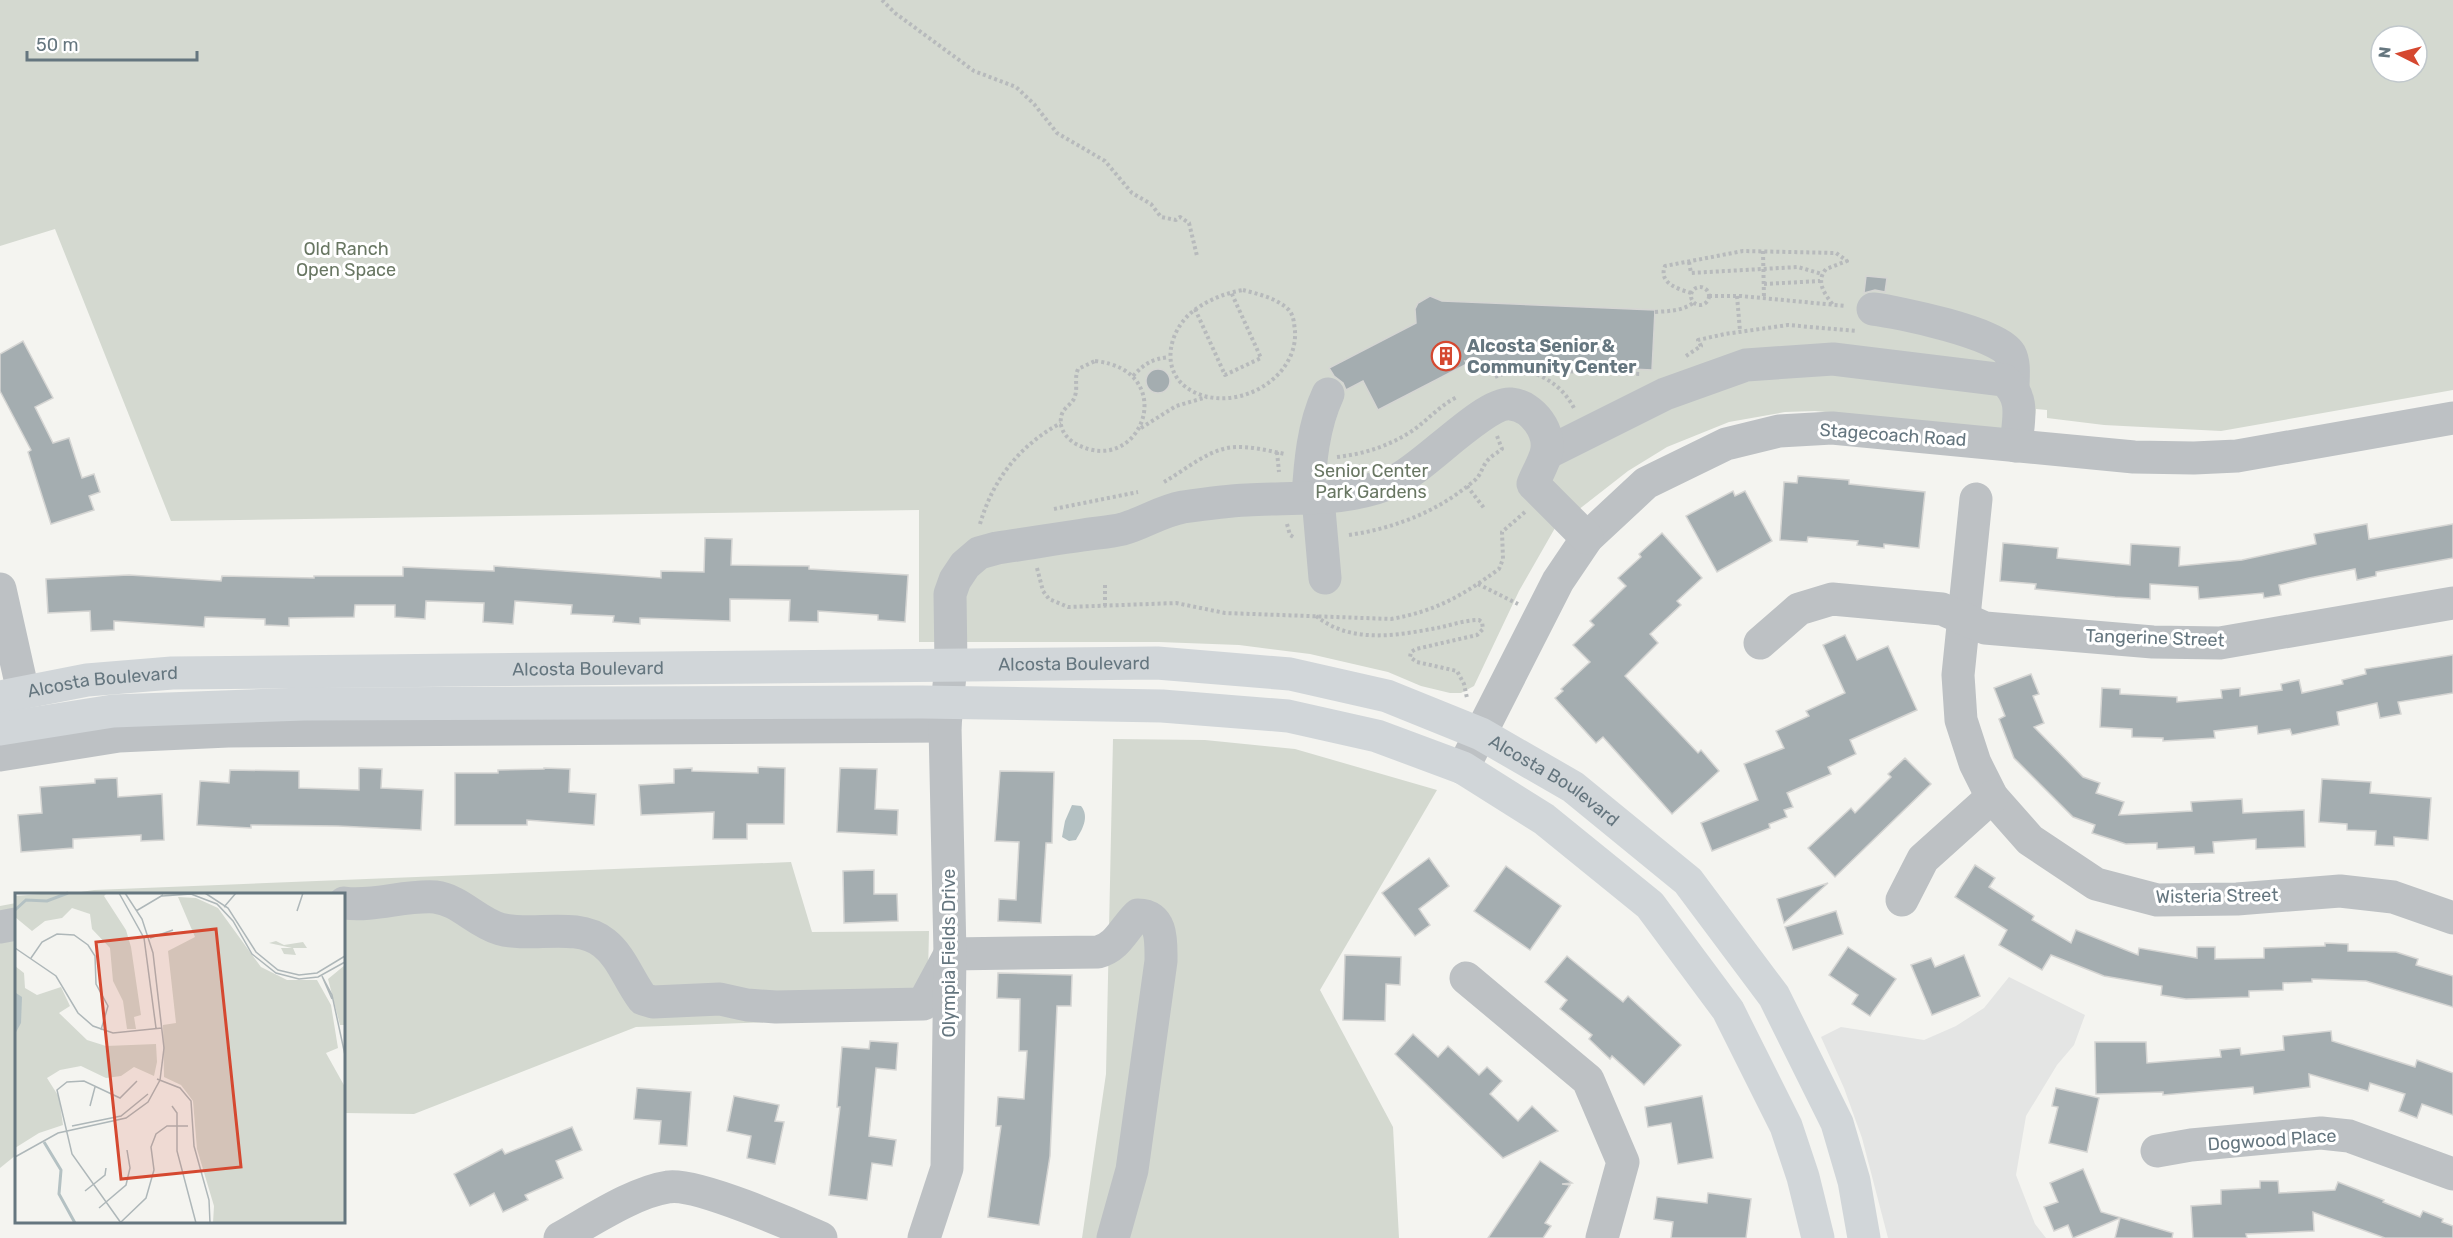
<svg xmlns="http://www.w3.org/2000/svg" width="2453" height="1238" font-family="Rubik,sans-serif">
<rect width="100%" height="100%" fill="#f4f4f0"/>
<path fill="#e4e5e4" d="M2009,977l76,38 -11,30 -17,20 -31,51 -10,59 19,49 11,14h-158l-26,-100 -18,-50 -23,-51 20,-10 83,13 32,-14 28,-18z"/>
<g fill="#d4d9d0" fill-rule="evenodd">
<path d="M0,0h2453v390l-232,41 -117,-6 -57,-7v-8l-11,-1 -3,23 -218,-21 -30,1 -56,10 -62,25 -39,24 -73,57 -36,63 -45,95 -13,7h-11l-29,-7 -33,-14 -78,-18 -71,-9 -80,-3h-240v-132l-748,11 -116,-292 -55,17zM2381,36h36v36h-36z"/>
<path d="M1113,739l92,1 90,9 142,41 -117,200 73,137 6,111h-317l24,-164z"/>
<path d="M791,862l21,70 117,-1 -2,85 -291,11 -222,87 -70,-1v-219h-276l26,-4z"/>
<path d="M16,903v252l-16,13v-262z"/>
</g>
<path fill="#b4c1c3" d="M1072,805l9,1c9,11 1,24 -5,34l-7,1 -7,-4 3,-16z"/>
<g fill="#a4adb0" stroke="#d5d5d3" stroke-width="1.5">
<path d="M1866,276l21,2 -2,14 -10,-2 -11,3z"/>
<path d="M1430,296l12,5 213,9 -3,60 -187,-9 2,3 -89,46 -15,-29 -17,9 -3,-7 -9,-7 -5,-8 87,-45 -1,-14 3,-6z"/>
<path d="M23,341l30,57 -18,9 18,36 16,-5 13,40 12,-4 6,18 -11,4 5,14 -43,14 -23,-72 3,-2 -31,-59v-37z"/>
<circle cx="1158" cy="381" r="12"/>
<path d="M1798,476l51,4v4l76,8 -6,56 -35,-4v4l-27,-3 1,-4 -50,-4 -1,5 -27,-2 4,-58 13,1z"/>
<path d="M1733,491l2,5 10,-5 27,50 -55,31 -31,-56z"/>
<path d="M2367,524l2,15 84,-15v34l-77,14v4l-19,4 -2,-11 -46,9 -30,7 2,10 -17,3 -1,-5 -64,6 -1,-12 -48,-3v15l-35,-2 -80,-8 1,-5 -36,-3 3,-38 55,5 -1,10 73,7 1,-21 49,3 -1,19 63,-6 74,-16 -2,-10z"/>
<path d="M1662,533l40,45 -25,23 4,4 -31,29 8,9 -33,33 73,77 3,-3 18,21 -47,43 -69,-77 -7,6 -41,-45 8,-7 -2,-2 29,-27 -17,-17 21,-20 -4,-4 36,-35 -8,-8 23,-21 -2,-3z"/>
<path d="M705,538l27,1 -1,26 78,1v3l99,6 -3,47 -27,-2v-5l-60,-4v11l-29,-1 1,-21 -60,-1v22l-90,-3v6l-27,-2 1,-6 -43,-2 1,-9 -57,-4 -2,23 -30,-2 1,-19 -58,-2 -1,18 -30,-2v-12h-40l-1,12 -65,1v8l-24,-1v-6l-60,-2 -1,10 -90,-6v9l-23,1 -1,-20 -42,2 -2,-34 83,-4 92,6 1,-5 92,2v-2h89v-9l91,4v-5l167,12v-7l43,1z"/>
<path d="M1845,635l12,25 31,-14 29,64 -67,30 6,14 -28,13 3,7 -44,19 6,14 -9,3 3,7 -18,7 1,4 -58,23 -11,-28 57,-23 -14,-36 40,-16 -8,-17 33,-15 -3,-5 39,-18 -22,-48z"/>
<path d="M2453,655v38l-55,9 3,12 -21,4 -3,-15 -40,9 2,13 -47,10 -2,-6 -32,5 -1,-8 -43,5 1,7 -52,3v-3l-31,-1v-8l-32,-2 2,-39 18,1v5l57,3v5l45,-4 -1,-8 19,-2v8l42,-6 -1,-6 18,-4 3,13 41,-9 -1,-4 24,-6 -1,-5z"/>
<path d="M2031,674l8,20 -6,2 11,27 -10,4 49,50 17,6 -4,10 28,9 -5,13 73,-4 -1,-9 51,-3 1,14 61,-3 1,37 -49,2v-10l-43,3 1,11 -19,1 -1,-7 -37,2v-6l-31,1 -34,-11 3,-8 -22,-8 -59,-59 -15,-39 6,-3 -11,-28z"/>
<path d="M1905,758l26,26 -96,93 -27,-29 43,-40 4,5 36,-36 -3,-3z"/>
<path d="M758,767l27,1 -1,56h-37v15h-34l1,-27 -73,3 -2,-30 35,-2v-14l18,-1v3l66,2z"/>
<path d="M359,768l23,1 -1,19 42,2 -2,40 -83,-4 -87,-1v3l-54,-3 3,-44 29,2 1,-13 69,1v17l60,2z"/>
<path d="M544,768l26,1 -1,23 27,2 -2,31 -67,-5v5h-72v-52h43v-3l46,-1z"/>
<path d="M840,768l37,1 -2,40 23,1 -1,25 -60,-3z"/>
<path d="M1000,771l54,1 -2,71h-6l-5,80 -43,-2 1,-22 17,1 3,-58 -24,-1z"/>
<path d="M117,778l1,19 44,-3 2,46 -23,1v-6l-68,4v9l-52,4 -3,-37 24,-2 -2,-26 55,-4v-4z"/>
<path d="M2322,779l49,3 -1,11 61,5 -3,42 -34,-3v9l-19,-1 1,-14 -29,-1v-6l-28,-2z"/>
<path d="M1429,858l20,28 -30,23 11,16 -15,11 -33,-43z"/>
<path d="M1975,865l20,13 -6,9 45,29 -2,4 39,23 5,-13 62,25 1,-7 58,10v-11h18v12l49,-1v-10l61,-2v-3l23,1v7l48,1 22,7 -2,6 37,11v31l-87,-26 -54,-2v3l-29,1v7l-34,1v6l-63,2 -25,-4 1,-9 -58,-10 -53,-21 -9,15 -43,-25 8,-15 -52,-33z"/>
<path d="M1506,866l55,40 -31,44 -56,-39z"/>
<path d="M874,870v24h23l1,27 -54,2 -1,-52z"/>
<path d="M1828,883l-44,40 -7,-24z"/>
<path d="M1836,911l7,23 -50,16 -8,-23z"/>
<path d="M1848,947l48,32 -26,37 -18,-12 6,-9 -29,-20z"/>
<path d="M1345,955l56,2 -1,28 -14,-1 -1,37 -42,-1z"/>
<path d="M1964,955l16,41 -48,19 -21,-50 20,-7 4,9z"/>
<path d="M1567,956l56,46 5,-6 53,49 -37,40 -32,-29 -2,3 -21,-20 3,-4 -32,-26 7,-9 -22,-18z"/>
<path d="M998,973l74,2 -1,31h-14l-7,150 -11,69 -51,-8 13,-91h-5l2,-29 26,2 3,-48h-8l1,-52 -23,-1z"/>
<path d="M2331,1031l1,10 83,26 2,-7 36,13v42l-31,-11 -5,14 -18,-7 6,-17 -35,-11 -2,8 -59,-17 1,13 -56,7 -1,-7 -90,8v-3l-67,2 -1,-52h51l1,21 74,-6 -1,-7 20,-2 1,7 43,-5 -1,-14z"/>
<path d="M1413,1034l25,23 10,-11 31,29 8,-8 15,14 -12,13 28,27 14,-15 26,25 -55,27 -108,-104z"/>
<path d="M870,1041l28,2 -2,27 -20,-2 -7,68 27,4 -4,26 -20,-3 -5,37 -38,-5 11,-88h-3l5,-60 27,2z"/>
<path d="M637,1088l54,4 -4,54 -28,-2 2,-23 -27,-2z"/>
<path d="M2056,1088l43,10 -12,54 -38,-9 9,-36 -6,-1z"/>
<path d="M734,1096l45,9 -4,16 9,1 -9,42 -28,-6 4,-22 -24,-5z"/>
<path d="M1702,1096l11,62 -35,6 -7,-41 -23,4 -3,-20z"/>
<path d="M572,1127l10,23 -26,11 7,17 -38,17 3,5 -25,12 -9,-19 -24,13 -16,-32 48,-25 3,5z"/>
<path d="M1540,1161l32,22 -10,1 8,1 -25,38 6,3 -8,12h-55z"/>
<path d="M2083,1169l18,43 72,21 -1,5h-57l5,-20 -47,20 -5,-13 -14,6 -10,-24 14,-5 -8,-19z"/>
<path d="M2260,1181h18l1,12 56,-3 3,-8 46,18 -1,2 37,15 3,-6 20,8 -1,3 11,4v12h-68l-72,-26 1,19 -68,3 1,4h-54l-2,-32 30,-2v-14l39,-2z"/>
<path d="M1708,1193l43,6 -5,39h-75l2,-16 -19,-3 3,-22 50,6z"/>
</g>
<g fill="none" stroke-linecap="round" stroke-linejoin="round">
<g stroke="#b7babc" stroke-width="4" stroke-dasharray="3 3" stroke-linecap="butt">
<path d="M882,0l13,13 79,58 42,16 18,17 23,29 48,28 27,32 19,11 10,13 15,3 4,-3 9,6 8,33"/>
<path d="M1763,251l1,48"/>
<path d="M1689,262l2,11 107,-6 24,7"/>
<path d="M1764,284l56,-3"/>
<circle cx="1700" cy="296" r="9"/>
<path d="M1243,290c15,4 34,8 46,20 5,6 5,14 6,21 3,49 -61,83 -103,60 -34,-18 -24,-63 4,-82 14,-10 30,-16 47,-19z"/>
<path d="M1691,293c-13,-4 -33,-10 -26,-27l78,-15 93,2 11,8 -21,8c-11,13 -1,25 7,36"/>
<path d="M1709,296h32l105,10"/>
<path d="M1737,296l3,35"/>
<path d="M1195,309l30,66 36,-17 -30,-66"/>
<path d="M1655,312c14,-1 27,-1 38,-9"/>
<path d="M1686,356l15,-10 -3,-6 27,-6 63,-9 69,6"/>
<path d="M1095,361c86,9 47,118 -19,83 -9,-5 -17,-15 -15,-26 1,-11 12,-13 14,-22 3,-10 -1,-17 3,-27z"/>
<path d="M1520,368c25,8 43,18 55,42"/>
<path d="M1133,376c11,-12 19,-17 36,-19"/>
<path d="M1495,377l24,-9 23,-3 19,6 80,3"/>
<path d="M1141,428l35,-22 31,-9"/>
<path d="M1277,452l2,20"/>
<path d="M1337,457c27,-3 52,-11 75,-26 16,-11 27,-25 45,-34"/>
<path d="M1164,482c23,-13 48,-36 75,-35 16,0 31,4 46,7"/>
<path d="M1467,486l17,22"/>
<path d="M1054,509l84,-17"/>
<path d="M980,524c13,-45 40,-79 81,-101"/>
<path d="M1287,524l3,11 5,3"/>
<path d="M1349,535c47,-7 90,-24 126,-55 6,-5 7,-13 12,-19 4,-5 10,-8 15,-12l-5,-13"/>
<path d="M1037,568l6,23 6,8 19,8 108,-4 49,10 166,6c45,-8 71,-23 108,-50l4,-10 -1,-27 23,-20"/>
<path d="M1478,584l40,20"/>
<path d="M1105,585v22"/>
<path d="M1316,616c36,29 84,19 126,11 12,-3 25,-7 37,-7l3,2 1,7 -6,6 -61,14 -5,3 -1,5 7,5 40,9 7,13 3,14"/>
</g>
<g stroke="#bdc1c4" stroke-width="33">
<path d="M1873,309c25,3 126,24 137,45 5,10 3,22 3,33"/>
<path d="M1547,453l118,-59 81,-29 87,-6 171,21c22,18 14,40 12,66"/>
<path d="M1308,498c2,-35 5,-72 20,-104"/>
<path d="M1318,498l7,80"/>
<path d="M1976,499l-18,176 3,45 14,43 17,34 38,43 66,44 61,16 80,-1 103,-8 53,6 60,21"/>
<path d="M0,589l23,103"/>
<path d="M1760,643l39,-34 33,-10 110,10 43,19 168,14 67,1 233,-40"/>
<path d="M0,755l119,-19 109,-5 717,-5"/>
<path d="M1463,768l95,-187 29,-43 59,-55 80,-39 53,-13 53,-3 302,29 60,1 43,-2 216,-38"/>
<path d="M1902,900l21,-41 69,-62"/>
<path d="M344,903c31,4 60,-8 91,-6 25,3 41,25 65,32 32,9 76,-8 104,14 18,14 25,38 39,56l10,3 67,-3 27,6 29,2 147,-3 27,-50 148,-2c20,-5 26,-24 40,-37 25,0 23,27 23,46l-29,209 -19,68"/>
<path d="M0,927l16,-3"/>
<path d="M1466,978l122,102 35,82 -21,76"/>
<path d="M2157,1151l34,-6 130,-12 28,3 104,38"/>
<path d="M560,1238c31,-17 74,-46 108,-51 27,-5 125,38 153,51"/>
<path d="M924,1238l23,-70 3,-214 -5,-228 6,-61 -1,-71 5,-14 10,-15 14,-12 18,-5c29,-4 57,-9 86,-13 13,-2 28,-3 40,-6 21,-6 38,-18 60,-22 21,-3 43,-6 64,-7 49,-3 101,2 148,-19 29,-13 90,-80 116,-77 22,2 41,29 35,50 -3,10 -9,20 -13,30l54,54"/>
</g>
<g stroke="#d1d6d9" stroke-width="33">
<path id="s1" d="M0,697l87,-17 85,-7 985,-10 133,11 97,22 94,38 92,53 115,94 86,115 63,127 17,58 10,57"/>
<path d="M0,729l113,-18 191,-7 618,-2 240,4 126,10 89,20 86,32 81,51 106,86 78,105 58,116 17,51 15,61"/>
</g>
</g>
<defs>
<g id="building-ring" transform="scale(1.5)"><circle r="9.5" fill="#fff" stroke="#d54830" stroke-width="1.5"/><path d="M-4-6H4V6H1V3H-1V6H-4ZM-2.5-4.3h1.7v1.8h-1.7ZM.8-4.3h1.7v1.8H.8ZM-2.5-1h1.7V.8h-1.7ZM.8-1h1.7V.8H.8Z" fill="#d54830"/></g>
</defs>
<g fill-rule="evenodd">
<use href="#building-ring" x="1446" y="356"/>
</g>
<g text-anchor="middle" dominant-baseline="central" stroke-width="6" stroke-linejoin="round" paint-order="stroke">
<g font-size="18" fill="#697763" stroke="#fff">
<text x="346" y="249">Old Ranch<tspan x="346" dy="21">Open Space</tspan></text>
<text x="1371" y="471">Senior Center<tspan x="1371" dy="21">Park Gardens</tspan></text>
</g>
<g font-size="18" font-weight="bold" fill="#65767f" stroke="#fff" text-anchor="start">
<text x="1467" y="346">Alcosta Senior &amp;<tspan x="1467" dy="21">Community Center</tspan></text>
</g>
<g font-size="18" fill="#65767f" stroke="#fff">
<text transform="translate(1893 435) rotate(4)">Stagecoach Road</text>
<text transform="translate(2155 638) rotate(2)">Tangerine Street</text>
<text stroke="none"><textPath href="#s1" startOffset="1076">Alcosta Boulevard</textPath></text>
<text stroke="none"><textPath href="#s1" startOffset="590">Alcosta Boulevard</textPath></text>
<text stroke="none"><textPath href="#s1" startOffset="104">Alcosta Boulevard</textPath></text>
<text stroke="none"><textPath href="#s1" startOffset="1580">Alcosta Boulevard</textPath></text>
<text transform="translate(2217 896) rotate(-1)">Wisteria Street</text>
<text transform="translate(949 953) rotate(-90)">Olympia Fields Drive</text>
<text transform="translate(2272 1140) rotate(-4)">Dogwood Place</text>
</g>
</g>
<g transform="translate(15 893)">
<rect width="330" height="330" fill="#f4f4f0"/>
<path d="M39,0h53l-3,3 22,34 5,17 10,68 -7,2 2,12h-9l-4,-28 -10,-20 -3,-33 -18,-19 -2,-15 -18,-6 -10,10 -17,3 -13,10 -17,-14v-21zM163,4l18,1 22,10 43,59 26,13h30l14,25 7,43 -12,5 19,34v136h-132l1,-17 -17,-57 -4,-48 -12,-16 -17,-8 -1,-52 13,-2 -8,-72 27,-14zM261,48l8,4 19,-3 4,6h-14l3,7 -12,-1 -3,-6h11l-23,-5zM330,72v60h-5l-12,-46zM0,73l9,7 1,15 12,7 24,-8 9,19 -11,7 28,27 19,6 50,-2 1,18 -3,14 -20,-9 -13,9 -15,2 -25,-12 -21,4 -13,8 12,19 4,28 -24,8 -24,15z" fill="#d4d9d0"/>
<path d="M1,100l6,4 -1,26 -6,11z" fill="#b4c1c3"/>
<path fill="none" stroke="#b4c1c3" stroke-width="3" d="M0,17l11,-10 21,1 21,-8M29,249l17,28 -2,24 16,29"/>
<path fill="none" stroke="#aeb7b9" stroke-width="1.5" d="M104,0l25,45 12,90M190,0l23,15 28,44 22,18 21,5 18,-2 28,-17M147,3l29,-2 26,10 16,17 19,33 24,19 23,6 19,-2 27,-15M209,14l12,-14M121,18l27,-16M282,18l6,-18M135,45l23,-8M0,55l41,28 22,37 15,13 20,7 49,-5M16,65l11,-16 15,-8 17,1 14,10 7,11 1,28 12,22 -7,24M307,83l10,19 13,60M307,83l10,23M142,186l23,9 11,13 3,45 15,54 1,23M75,213l5,-19M157,213l5,7v38l19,72M57,233l49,-10 27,-22M0,264l43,-24 68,-15 22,-16 12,-22 4,-32 -11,-95 -11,-34 -17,-26M70,298l20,-16 1,-7M84,315l27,-23 4,-17 -3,-18M106,329l25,-24 8,-28 -3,-23 5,-13 11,-8h21M106,330l-49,-69 -15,-64 10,-8 17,-1 36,17 17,-17"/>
<path fill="#d54830" fill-opacity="0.15" stroke="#d54830" stroke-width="3" d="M201,36l25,238 -120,12 -25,-237z"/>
<rect width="330" height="330" fill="none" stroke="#65767f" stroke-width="3"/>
</g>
<g transform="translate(2399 54) rotate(276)"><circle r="28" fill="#ffffff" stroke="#c1c8cc" stroke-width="1.5"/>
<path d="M0-4.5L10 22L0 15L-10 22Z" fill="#d54830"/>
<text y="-9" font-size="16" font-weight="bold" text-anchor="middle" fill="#65767f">N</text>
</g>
<path d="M27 51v9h170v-9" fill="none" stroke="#65767f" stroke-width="3"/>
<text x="36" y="51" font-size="18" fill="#65767f" stroke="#ffffff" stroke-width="4.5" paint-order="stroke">50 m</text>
</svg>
